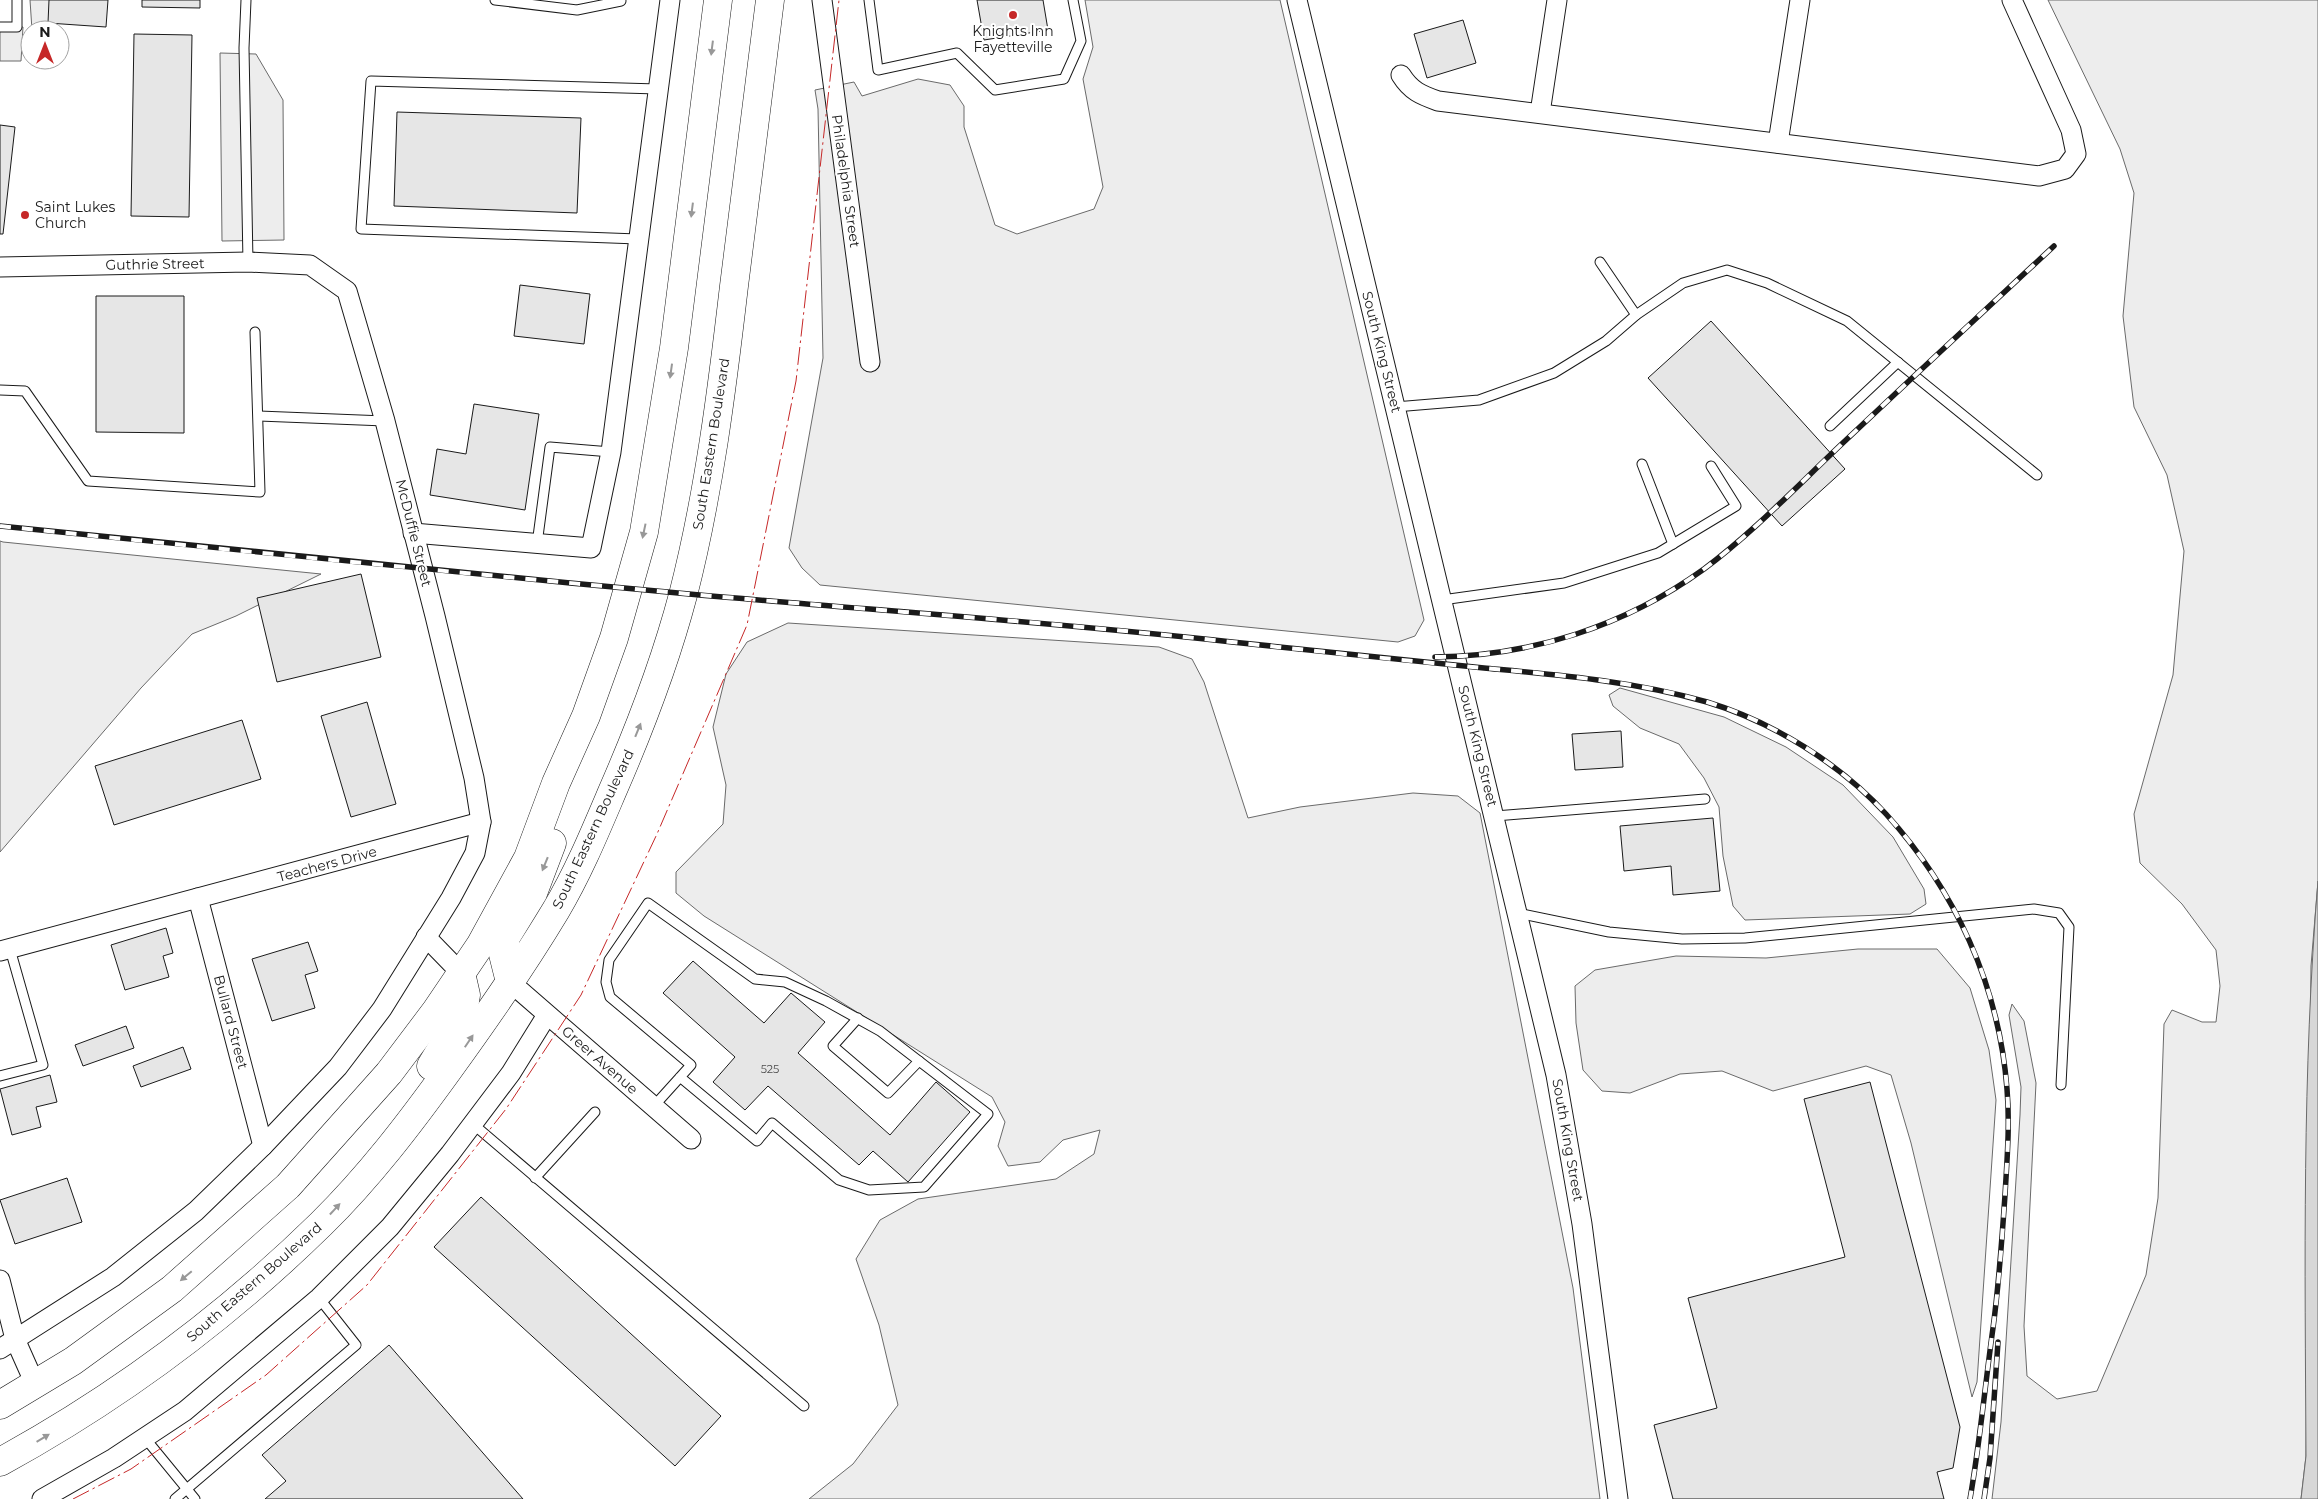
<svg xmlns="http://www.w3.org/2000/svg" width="2318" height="1499" font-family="Montserrat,sans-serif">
<rect width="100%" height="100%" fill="#fff"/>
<g fill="#ededed" stroke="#6a6a6a">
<path d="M30,0h23l-1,30h-20z"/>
<path d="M1085,0h195l144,620 -9,16 -17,6 -578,-57 -18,-17 -13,-20 34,-190 -5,-249 -3,-19 39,-8 8,14 56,-17 32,6 14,21v21l31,98 22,9 77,-25 9,-22 -20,-108 10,-32z"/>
<path d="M2048,0h270v881l-7,85 -5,490 -5,43h-309l9,-77 19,-307 1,-28 -12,-72 3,-11 12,17 12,62 -12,243 3,50 30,23 40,-8 49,-116 12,-77 6,-174 8,-14 30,12h14l4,-36 -4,-36 -34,-46 -42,-41 -6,-49 39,-139 11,-124 -17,-76 -33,-68 -11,-91 11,-123 -14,-44z"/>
<path d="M0,27h23l-2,34h-21z"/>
<path d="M220,53l36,1 27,46 1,140 -62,1z"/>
<path d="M0,541l3,1 318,32 -85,42 -44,18 -51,54 -141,164z"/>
<path d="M788,623l371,24 33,12 12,23 44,136 52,-11 113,-14 45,3 22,17 93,475 27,211h-791l44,-35 45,-59 -19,-80 -23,-66 24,-39 38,-21 138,-20 38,-25 6,-24 -37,10 -23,22 -32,4 -10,-20 7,-24 -13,-25 -288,-181 -28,-23v-21l47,-48 3,-39 -13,-58 13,-53 21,-32z"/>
<path d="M1620,688l104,29 62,30 57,38 50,52 31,52 2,15 -16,10 -165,6 -12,-14 -10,-50 -4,-49 -15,-29 -25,-34 -39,-16 -27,-22 -4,-11z"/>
<path d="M1858,949h79l33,39 19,62 7,50 -19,282 -5,15 -61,-254 -20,-68 -25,-9 -93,25 -51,-20 -42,3 -50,19 -28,-2 -19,-21 -7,-47 -1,-37 20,-16 81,-14 90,2z"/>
</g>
<path fill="#d7d7d7" stroke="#6a6a6a" d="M2318,881v618h-17l5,-43c-1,-192 -4,-383 12,-575z"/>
<g fill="#e6e6e6" stroke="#1a1a1a">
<path d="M49,0h59l-2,27 -58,-4z"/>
<path d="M142,0h58v8l-58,-1z"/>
<path d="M977,0h66l5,30 -64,10z"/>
<path d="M1463,20l13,43 -49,15 -13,-44z"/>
<path d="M134,34l58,1 -3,182 -58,-1z"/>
<path d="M397,112l184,6 -4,95 -183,-7z"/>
<path d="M0,125l15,2 -12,107h-3z"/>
<path d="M520,285l70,9 -6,50 -70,-8z"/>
<path d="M96,296h88v137l-88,-1z"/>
<path d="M1711,321l134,148 -63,57 -134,-148z"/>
<path d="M474,404l65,10 -14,96 -95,-15 7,-46 29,5z"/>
<path d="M361,574l20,83 -104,25 -20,-84z"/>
<path d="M367,702l29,102 -45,13 -30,-101z"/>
<path d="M242,720l19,59 -147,46 -19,-59z"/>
<path d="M1621,731l2,36 -48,3 -3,-36z"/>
<path d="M1713,818l7,73 -47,4 -2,-29 -47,5 -4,-45z"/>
<path d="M166,928l7,25 -10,3 6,21 -44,13 -14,-45z"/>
<path d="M308,942l10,29 -13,4 10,33 -43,13 -20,-62z"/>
<path d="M693,961l71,62 27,-30 34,29 -27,31 92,82 46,-53 34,30 -62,70 -35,-31 -14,14 -91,-79 -23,24 -32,-28 22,-25 -72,-64z"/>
<path d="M126,1026l8,22 -51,18 -8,-21z"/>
<path d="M183,1047l8,22 -50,18 -8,-21z"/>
<path d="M50,1075l7,27 -21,5 5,20 -29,8 -12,-46z"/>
<path d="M1870,1082l90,345 -7,41 -16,4 7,27h-271l-19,-74 63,-17 -29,-110 157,-41 -41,-158z"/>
<path d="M67,1178l15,44 -67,22 -15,-44z"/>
<path d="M481,1197l240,219 -46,50 -241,-219z"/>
<path d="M389,1345l134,154h-258l21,-18 -24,-26z"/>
</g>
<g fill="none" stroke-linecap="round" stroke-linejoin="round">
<g stroke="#1a1a1a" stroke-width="11">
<g id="service">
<path d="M246,0l-2,48 4,214"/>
<path d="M495,0l82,10 44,-9"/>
<path d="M869,0l9,70 79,-17 38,37 69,-11 17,-38 -8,-41"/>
<path d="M0,27h17v-27"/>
<path d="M638,239l-277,-10 10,-148 287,8"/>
<path d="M1600,262l36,53"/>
<path d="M0,390l25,1 63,90 172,11 -5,-160"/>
<path d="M1395,407l84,-7 75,-27 52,-32 30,-26 47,-32 44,-13 40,13 80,38 190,154"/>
<path d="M259,416l126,5"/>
<path d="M1830,426l68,-64"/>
<path d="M1642,464l31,80"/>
<path d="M537,544l13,-97 61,5"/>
<path d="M1442,600l122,-17 94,-30 78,-47 -25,-40"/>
<path d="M1495,816l210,-17"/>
<path d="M1517,913l92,19 73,7 63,-1 289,-29 25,4 10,14 -8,158"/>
<path d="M858,1018l-25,28 55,47 31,-32"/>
<path d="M0,1076l43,-11 -33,-116"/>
<path d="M654,1106l37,-41 -81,-68 -4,-15 3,-22 39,-57 107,76 30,3 41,19 54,30 108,83 -64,73 -55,3 -30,-10 -67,-57 -15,18 -77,-64"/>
<path d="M473,1124l331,282"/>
<path d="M535,1178l60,-66"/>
<path d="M145,1438l50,61"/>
<path d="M175,1499l181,-154 -37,-47"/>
</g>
</g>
<g stroke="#1a1a1a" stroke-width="21">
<g id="minor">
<path d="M822,0l48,362"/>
<path d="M1297,0l259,1075 26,149 36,275"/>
<path d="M1401,75c10,16 20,20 37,26l601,75 26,-7 11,-15 -5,-24 -59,-130"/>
<path d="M1540,113l17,-113"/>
<path d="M1778,143l22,-143"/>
<path d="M0,267l248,-5 62,3 37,26 38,130 50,195 39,162 7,44 -6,31 -24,45 -69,111 -44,58 -75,79 -67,65 -83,66 -113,72"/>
<path d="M413,533l178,15 20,-96 59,-452"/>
<path d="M198,898l65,248"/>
<path d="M426,937l35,36"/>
<path d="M0,951l481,-129"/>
<path d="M510,982l181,157"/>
<path d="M0,1280l15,59 20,45"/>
<path d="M42,1499l72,-41 71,-47 134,-113 71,-71 60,-73 61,-81 36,-58"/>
</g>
</g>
<g stroke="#1a1a1a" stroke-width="29">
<g id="trunk">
<path d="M510,982l-7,-28 3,-17 27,-44 19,-50"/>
<path d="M431,1066l32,-53 3,-18 -5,-22"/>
<path d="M0,1405l73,-44 99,-72 116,-103 101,-113 46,-61 46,-68 47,-86 28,-75 30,-67 28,-78 30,-106 30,-184 44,-348"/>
<path d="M0,1462c117,-64 226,-145 321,-238 48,-47 89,-101 128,-155 37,-51 74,-104 107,-159 22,-37 39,-78 56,-118 28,-64 53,-129 71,-197 26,-101 39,-206 51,-309 12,-96 24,-191 36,-286"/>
</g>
</g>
<use href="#service" stroke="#fff" stroke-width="9"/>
<use href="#minor" stroke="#fff" stroke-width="19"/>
<use href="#trunk" stroke="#fff" stroke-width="28"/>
<g stroke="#1a1a1a" stroke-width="5.5">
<g id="rail">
<path d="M0,526c229,24 459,47 689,68 181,16 362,28 543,48 84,9 168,18 252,26 75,7 150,13 223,34 66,20 132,61 179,112 69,76 113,171 121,275 3,35 0,71 -2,106 -3,44 -6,89 -12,133 -8,57 -13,114 -23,171"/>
<path d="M1435,657c97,-1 190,-31 269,-88 51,-38 96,-86 142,-129 69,-65 138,-129 208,-194"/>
<path d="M1984,1499l6,-41 8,-116"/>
</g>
</g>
<use href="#rail" stroke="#fff" stroke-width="4" stroke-dasharray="11" stroke-linecap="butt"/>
<path stroke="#c62828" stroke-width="1" stroke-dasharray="18 4 2.5 4" stroke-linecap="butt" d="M73,1499l58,-30 135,-94 101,-90 139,-176 75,-114 76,-161 90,-209 49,-244 43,-381"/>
</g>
<defs><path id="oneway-solid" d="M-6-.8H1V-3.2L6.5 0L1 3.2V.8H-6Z" transform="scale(1.25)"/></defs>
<g fill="#989898">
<use href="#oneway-solid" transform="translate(712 48) rotate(97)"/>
<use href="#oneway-solid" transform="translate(692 210) rotate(97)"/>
<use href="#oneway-solid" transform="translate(671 371) rotate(98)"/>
<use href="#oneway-solid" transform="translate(644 531) rotate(102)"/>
<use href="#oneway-solid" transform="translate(638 730) rotate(-68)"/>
<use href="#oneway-solid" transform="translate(545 864) rotate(112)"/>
<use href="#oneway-solid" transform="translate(469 1041) rotate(-56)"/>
<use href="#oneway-solid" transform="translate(335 1209) rotate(-47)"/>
<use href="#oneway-solid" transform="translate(186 1276) rotate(140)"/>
<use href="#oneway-solid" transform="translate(43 1438) rotate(-31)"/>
</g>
<g fill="#c62828" stroke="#fff" stroke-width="2">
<circle cx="1013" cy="15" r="5"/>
<circle cx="25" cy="215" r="5"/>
</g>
<g text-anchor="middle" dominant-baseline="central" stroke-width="4" stroke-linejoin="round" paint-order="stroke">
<g font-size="11" fill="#4d4d4d">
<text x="770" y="1069">525</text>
</g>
<g font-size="14" fill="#1a1a1a" stroke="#fff">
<text x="1013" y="31">Knights Inn<tspan x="1013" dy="16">Fayetteville</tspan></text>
<text x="35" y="207" text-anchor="start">Saint Lukes<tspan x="35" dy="16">Church</tspan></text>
</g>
<g font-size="14" fill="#1a1a1a" stroke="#fff">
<text transform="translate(846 181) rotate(82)">Philadelphia Street</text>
<text transform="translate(155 264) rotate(-1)">Guthrie Street</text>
<text transform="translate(1382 352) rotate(76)">South King Street</text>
<text transform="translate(711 444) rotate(-81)">South Eastern Boulevard</text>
<text transform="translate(414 533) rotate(76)">McDuffie Street</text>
<text transform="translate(1478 746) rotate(76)">South King Street</text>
<text transform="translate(593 829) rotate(-65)">South Eastern Boulevard</text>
<text transform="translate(327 864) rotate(-15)">Teachers Drive</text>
<text transform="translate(231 1022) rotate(75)">Bullard Street</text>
<text transform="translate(600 1060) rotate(41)">Greer Avenue</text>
<text transform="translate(1568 1140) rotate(80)">South King Street</text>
<text transform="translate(254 1282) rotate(-41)">South Eastern Boulevard</text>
</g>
</g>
<g transform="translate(45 45)"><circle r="24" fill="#ffffff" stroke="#a3a3a3"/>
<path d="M0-4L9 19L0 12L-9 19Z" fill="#c62828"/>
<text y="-8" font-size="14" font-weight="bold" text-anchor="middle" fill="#1a1a1a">N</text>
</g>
</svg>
